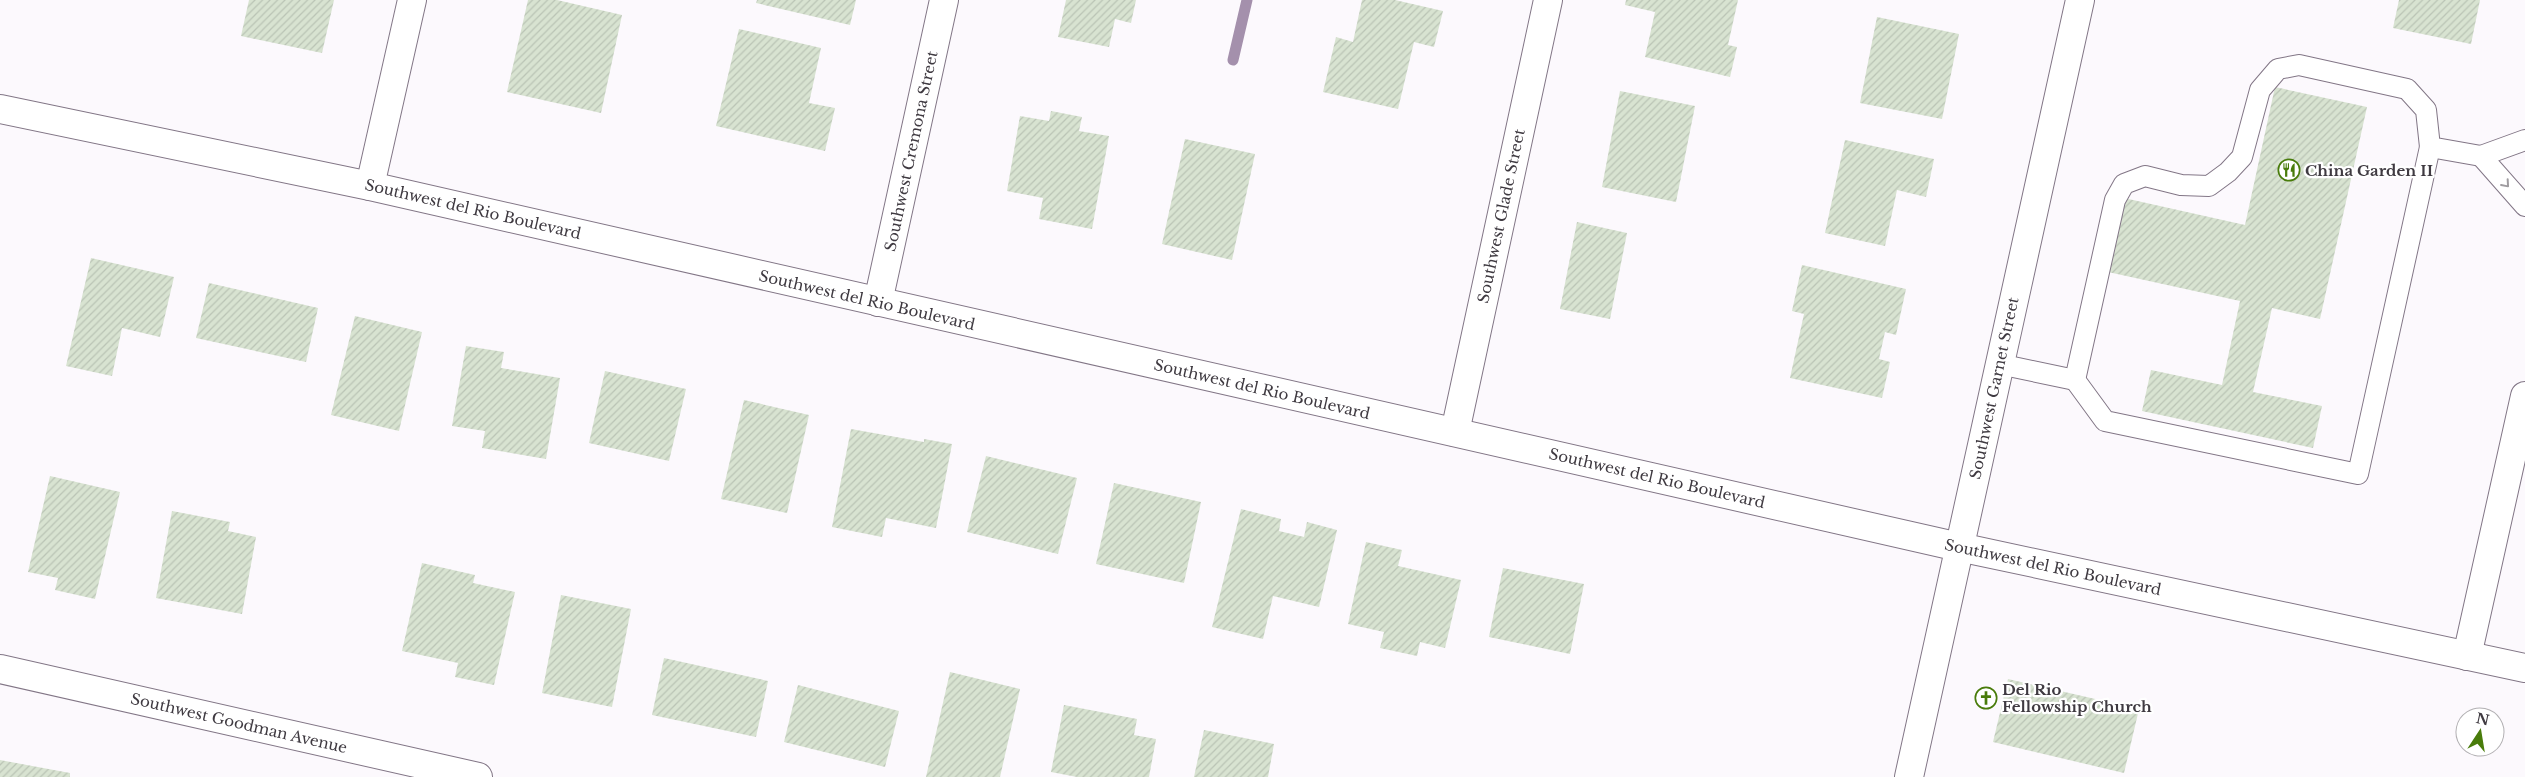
<svg xmlns="http://www.w3.org/2000/svg" width="2525" height="777" font-family="'Libre Baskerville',serif">
<defs>
<pattern id="building-hatch" width="6" height="6" patternUnits="userSpaceOnUse" patternTransform="scale(1.25)"><rect width="6" height="6" fill="#d8e3d1"/><path d="M-1 1l2-2M0 6l6-6M5 7l2-2" fill="none" stroke="#bac4b5"/></pattern>
</defs>
<rect width="100%" height="100%" fill="#fcf9fd"/>
<g fill="none" stroke-linecap="round" stroke-linejoin="round">
<path stroke="#a490ac" stroke-width="11" d="M1233,60l14,-60"/>
</g>
<g fill="url(#building-hatch)">
<path d="M249,0h85l-12,53 -81,-17z"/>
<path d="M528,0h29l65,15 -21,98 -94,-21z"/>
<path d="M757,0h99l-6,25 -94,-22z"/>
<path d="M1066,0h70l-5,23 -16,-4 -6,28 -51,-10z"/>
<path d="M1362,0h33l48,11 -9,36 -20,-5 -16,67 -75,-17 13,-55 17,5z"/>
<path d="M1626,0h112l-10,45 9,2 -7,30 -85,-20 10,-45 -30,-7z"/>
<path d="M2399,0h81l-9,44 -78,-16z"/>
<path d="M1877,17l82,17 -17,85 -82,-16z"/>
<path d="M739,29l82,19 -12,55 26,5 -10,43 -109,-25z"/>
<path d="M2275,87l92,20 -47,212 -48,-11 -19,84 69,14 -9,42 -171,-37 9,-41 71,15 18,-84 -132,-29 16,-74 121,27z"/>
<path d="M1620,91l75,15 -19,96 -74,-15z"/>
<path d="M1051,111l31,6 -3,14 30,5 -17,93 -53,-10 4,-21 -36,-7 13,-75 29,5z"/>
<path d="M1185,139l70,15 -23,106 -70,-16z"/>
<path d="M1845,140l89,19 -8,38 -29,-7 -12,56 -60,-13z"/>
<path d="M1577,222l50,11 -17,86 -50,-10z"/>
<path d="M91,258l83,19 -14,60 -38,-9 -10,48 -46,-10z"/>
<path d="M1802,265l104,24 -10,46 -11,-3 -6,27 11,3 -8,36 -92,-20 14,-64 -12,-3z"/>
<path d="M209,283l109,25 -12,54 -110,-24z"/>
<path d="M355,316l67,16 -23,99 -68,-16z"/>
<path d="M466,346l38,6 -3,16 59,10 -14,81 -64,-11 3,-17 -33,-5z"/>
<path d="M605,371l81,18 -17,72 -80,-18z"/>
<path d="M744,400l65,15 -22,98 -66,-14z"/>
<path d="M851,429l73,13v-3l28,5 -16,84 -50,-10 -4,19 -50,-10z"/>
<path d="M986,456l91,22 -19,76 -91,-22z"/>
<path d="M50,476l70,16 -25,107 -40,-9 3,-12 -30,-6z"/>
<path d="M1114,483l87,19 -17,81 -88,-19z"/>
<path d="M1241,509l40,10 -2,12 25,6 3,-15 30,8 -18,77 -46,-11 -10,43 -51,-12z"/>
<path d="M172,511l58,11 -2,9 28,6 -14,77 -86,-16z"/>
<path d="M1366,542l36,8 -4,16 63,14 -16,68 -25,-6 -3,14 -37,-8 4,-16 -36,-8z"/>
<path d="M422,563l53,12 -2,8 42,9 -21,93 -39,-8 3,-14 -56,-12z"/>
<path d="M1503,568l81,16 -14,70 -81,-17z"/>
<path d="M561,595l70,14 -19,98 -70,-14z"/>
<path d="M664,658l104,23 -12,56 -104,-22z"/>
<path d="M950,672l70,17 -20,88h-74z"/>
<path d="M2008,679l131,30 -15,64 -131,-31z"/>
<path d="M798,685l101,26 -14,56 -101,-25z"/>
<path d="M1064,705l73,14 -3,16 22,4 -7,38h-72l-26,-5z"/>
<path d="M1204,730l70,14 -6,33h-74z"/>
<path d="M0,760l70,13v4h-70z"/>
</g>
<g fill="none" stroke-linecap="round" stroke-linejoin="round">
<g stroke="#827686" stroke-width="22">
<g id="service">
<path d="M2525,140l-44,16 44,50"/>
<path d="M1999,364l76,16 40,-180 9,-16 21,-8 36,9 28,1 19,-14 14,-15 18,-67 18,-21 21,-4 108,24 19,21 4,37 51,9"/>
<path d="M2075,380l30,41 253,53 72,-327"/>
</g>
</g>
<g stroke="#827686" stroke-width="30">
<g id="minor">
<path d="M370,186l42,-186"/>
<path d="M878,302l66,-302"/>
<path d="M1455,432l93,-432"/>
<path d="M0,669l478,108"/>
<path d="M1909,777l171,-777"/>
</g>
</g>
<g stroke="#827686" stroke-width="30">
<g id="tertiary">
<path d="M0,109l370,77 1589,361 566,121"/>
<path d="M2467,656l58,-260"/>
</g>
</g>
<use href="#service" stroke="#fff" stroke-width="20"/>
<use href="#minor" stroke="#fff" stroke-width="28"/>
<use href="#tertiary" stroke="#fff" stroke-width="28"/>
</g>
<defs><path id="oneway-chevron" d="M-2-3.5L2.5 0L-2 3.5" fill="none" stroke-width="1.6" stroke-linecap="round" stroke-linejoin="round" transform="scale(1.25)"/></defs>
<use stroke="#9f9ca0" href="#oneway-chevron" transform="translate(2506 184) rotate(49)"/>
<defs>
<g id="restaurant-ring" transform="scale(1.125)"><circle r="9.5" fill="#fff" stroke="#497c0b" stroke-width="1.5"/><path d="M-5-6h1v4h1v-4h1v4h1v-4h1v5L-1.5 .5V6h-2V.5L-5-1ZM5-6V6H3V1.5H1.5Q1.5-4 5-6Z" fill="#497c0b"/></g>
<g id="church-ring" transform="scale(1.125)"><circle r="9.5" fill="#fff" stroke="#497c0b" stroke-width="1.5"/><path d="M-1.2-6h2.4v3.5h3.3v2.4h-3.3V6h-2.4V-.1h-3.3v-2.4h3.3Z" fill="#497c0b"/></g>
</defs>
<g fill-rule="evenodd">
<use href="#restaurant-ring" x="2289" y="170"/>
<use href="#church-ring" x="1986" y="698"/>
</g>
<g text-anchor="middle" dominant-baseline="central" stroke-width="4.5" stroke-linejoin="round" paint-order="stroke">
<g font-size="15" fill="#3f3a41" stroke="#fff">
<text transform="translate(911 151) rotate(-78)">Southwest Cremona Street</text>
<text transform="translate(473 209) rotate(13)">Southwest del Rio Boulevard</text>
<text transform="translate(1501 216) rotate(-78)">Southwest Glade Street</text>
<text transform="translate(867 300) rotate(13)">Southwest del Rio Boulevard</text>
<text transform="translate(1994 388) rotate(-78)">Southwest Garnet Street</text>
<text transform="translate(1262 389) rotate(13)">Southwest del Rio Boulevard</text>
<text transform="translate(1657 478) rotate(13)">Southwest del Rio Boulevard</text>
<text transform="translate(2053 567) rotate(12)">Southwest del Rio Boulevard</text>
<text transform="translate(239 723) rotate(13)">Southwest Goodman Avenue</text>
</g>
<g font-size="15" font-weight="bold" fill="#3f3a41" stroke="#fff" text-anchor="start">
<text x="2305" y="170">China Garden II</text>
<text x="2002" y="689">Del Rio<tspan x="2002" dy="17">Fellowship Church</tspan></text>
</g>
</g>
<g transform="translate(2480 732) rotate(12)"><circle r="24" fill="#ffffff" stroke="#b2b0b3"/>
<path d="M0-4L9 19L0 12L-9 19Z" fill="#497c0b"/>
<text y="-8" font-size="14" font-weight="bold" text-anchor="middle" fill="#3f3a41">N</text>
</g>
</svg>
